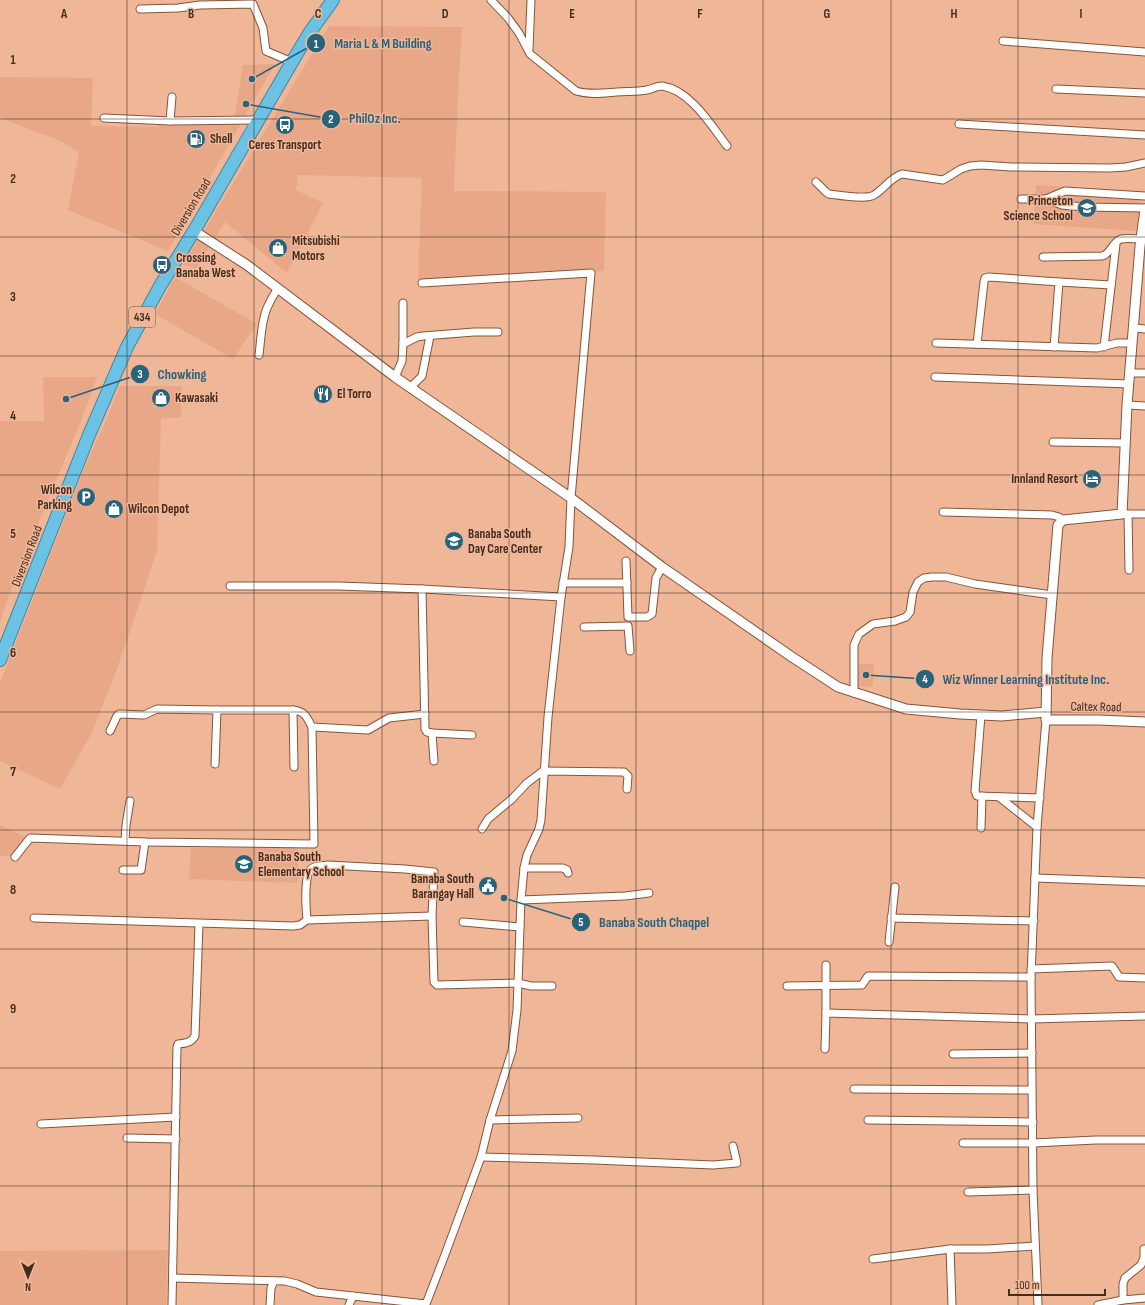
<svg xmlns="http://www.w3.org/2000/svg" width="1145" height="1305" font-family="'Sofia Sans Condensed',sans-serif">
<rect width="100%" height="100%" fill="#f0b698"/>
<g fill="#e8a888">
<path d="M329,26l133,1 -4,68 -4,96 152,1 -2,79 -186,9 4,-102 -124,-3 -2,15 27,13 -36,70 -62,-51 -29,46 -13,-3z"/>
<path d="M275,64l-107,187 -100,-41 11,-58 -18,-11 -61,-23v-41l93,1 -2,48 67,1v-5l76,-2 9,-55z"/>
<path d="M1036,185l106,7 -6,39 -103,-7z"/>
<path d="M175,277l82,47 -24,35 -78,-45z"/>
<path d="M43,377h54l-16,44 -64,153 -17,47v-200h44z"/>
<path d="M119,386h63l-1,31 -20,2 -4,132 -40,118 -26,65 -31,55 -60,-28v-78l86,-219 21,-45z"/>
<path d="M858,664h16l-1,22 -15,1z"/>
<path d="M0,825l27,13 -12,18h-15z"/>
<path d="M191,848h107v35l-109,-4z"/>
<path d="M168,1250l-2,55h-166v-54z"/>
</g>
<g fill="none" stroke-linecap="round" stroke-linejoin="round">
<g stroke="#865439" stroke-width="9">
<g id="minor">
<path d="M491,0l17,18 11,15 11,21 46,37c13,4 27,2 40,1 10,-1 21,0 31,-2 5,-1 10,-4 15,-4 28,4 49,39 65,60"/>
<path d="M140,9l38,-1 22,-3 53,-1 10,24 3,23 26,11"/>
<path d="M1003,41l142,11"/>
<path d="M529,49l2,-49"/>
<path d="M1056,89l89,4"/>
<path d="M104,118l66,3 89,-1"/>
<path d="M170,121l2,-24"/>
<path d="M959,124l186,11"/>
<path d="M816,182l10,10 3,2c9,1 37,6 45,1 10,-6 16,-17 28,-21l41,6 18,-11 9,-3 11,-1 30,2 99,1 16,-1 19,-4"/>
<path d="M1021,199h25l16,6 23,2 60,1"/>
<path d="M1046,199l19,-8 80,5"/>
<path d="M1043,257l59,-1c9,-2 10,-14 19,-17 6,-1 14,0 20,0"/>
<path d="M1059,282l52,3"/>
<path d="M1134,328l11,1"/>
<path d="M936,343l161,5 20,-5h15"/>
<path d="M403,344l14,-7 6,-1 51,-4h24"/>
<path d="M977,344l7,-62 1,-4 4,-1 70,5 -5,65"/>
<path d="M1104,347l12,-103"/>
<path d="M259,355c2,-15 2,-33 8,-47 3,-7 7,-14 11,-20"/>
<path d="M1130,373h15"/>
<path d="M395,377l7,-16 1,-17v-41"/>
<path d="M935,377l194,7"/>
<path d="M410,388l12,-12 8,-40"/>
<path d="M1127,405l18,1"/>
<path d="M1053,442l72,1"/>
<path d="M943,512l109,3 7,2 4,3"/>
<path d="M1125,514h20"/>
<path d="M1128,514l1,56"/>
<path d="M626,561l2,56h19l5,-3 4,-36 6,-11"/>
<path d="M563,583h64"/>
<path d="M230,586h109l83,3 139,8"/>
<path d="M422,589l3,140 2,3 5,1 40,2"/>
<path d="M584,627l44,-1 2,25"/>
<path d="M854,693v-48l5,-11 14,-10 22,-3 11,-4 4,-5 3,-20 5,-10 6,-4 8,-1h14l29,7 77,11"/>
<path d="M293,710l1,57"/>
<path d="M981,715l-6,76 2,5 63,2"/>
<path d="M312,727l56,3 21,-12 36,-4"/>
<path d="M432,733l2,28"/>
<path d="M215,764l2,-54"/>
<path d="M999,797l38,30"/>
<path d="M981,828l1,-32"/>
<path d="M482,829l6,-10 24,-20 15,-16 16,-12 81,1 4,4 -1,13"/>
<path d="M125,841l1,-16 4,-24"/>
<path d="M15,857l15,-19 115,4 169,2 -2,-117c-6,-11 -6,-15 -19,-17h-76l-60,-1 -13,6 -25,-1 -2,2 -7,15"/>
<path d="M524,868h39l4,2 1,3"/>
<path d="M123,870h18l4,-28"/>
<path d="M1035,878l110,4"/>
<path d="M521,900l104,-4 24,-3"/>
<path d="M34,918l259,8 7,-1 7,-5 125,-4"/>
<path d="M891,918l143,3"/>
<path d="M307,920c-1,-11 -3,-41 3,-50 4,-5 12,-4 18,-5l77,4 29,3 -2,44 2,66 3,3 81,-2 13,3h21"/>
<path d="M463,922l57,5"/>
<path d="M889,942l6,-55"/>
<path d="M826,965v48"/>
<path d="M1031,969l81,-3 7,11 26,1"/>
<path d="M787,986l75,-1 6,-9 163,1"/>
<path d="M825,1049l1,-36 205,6 114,-3"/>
<path d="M953,1054l79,-1"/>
<path d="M854,1089l178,1"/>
<path d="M490,1120l88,-2"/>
<path d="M868,1120l165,2"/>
<path d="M41,1124l135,-7"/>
<path d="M127,1138l49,1"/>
<path d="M963,1143h70l63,-3h49"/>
<path d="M481,1157l113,3 119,5 24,-2 -4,-17"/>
<path d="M968,1192l65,-2"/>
<path d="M950,1249l2,56"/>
<path d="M873,1259l77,-10h37l48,-3"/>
<path d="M173,1278l112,3 12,3 19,8 110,12 20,-52 35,-95 9,-37 22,-69 5,-41 4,-110 3,-32 3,-13 12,-26 2,-9 7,-103 13,-120 8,-50 2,-49 20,-225 -169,10"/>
<path d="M1123,1300v-16l2,-6 16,-13 3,-7v-9"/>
<path d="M172,1305l5,-258 1,-3c8,-1 13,-1 17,-8l4,-112"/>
<path d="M270,1305l1,-17 3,-7"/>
<path d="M349,1305l4,-9"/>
<path d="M1038,1305l-5,-115 -2,-213 6,-150 9,-107"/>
<path d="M1098,1305l25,-5 22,-2"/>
</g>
</g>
<g stroke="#865439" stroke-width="11">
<g id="tertiary">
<path d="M1145,209l-5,37 -13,159 -5,109 -59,6 -5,5 -11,133 -1,62h53l46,2"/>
<path d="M194,231l53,34 148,112 176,121 91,69 130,90 46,30 68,22 54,5 42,2 44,-4"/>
</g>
</g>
<g stroke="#45849c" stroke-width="14">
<path id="trunk" d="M0,660l89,-225 38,-88 33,-61 34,-55 98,-169 18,-30 23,-32"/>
</g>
<use href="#minor" stroke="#fff" stroke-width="7"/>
<use href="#tertiary" stroke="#fff" stroke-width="9"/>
<use href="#trunk" stroke="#6bc2e4" stroke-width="12"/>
</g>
<path fill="none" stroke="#422c20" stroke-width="1" stroke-opacity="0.55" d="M127,0v1305M254,0v1305M382,0v1305M509,0v1305M636,0v1305M763,0v1305M891,0v1305M1018,0v1305M0,119h1145M0,237h1145M0,356h1145M0,475h1145M0,593h1145M0,712h1145M0,830h1145M0,949h1145M0,1068h1145M0,1186h1145"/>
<defs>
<g id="bus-disc" transform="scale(1)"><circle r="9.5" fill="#28637c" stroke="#f0b698"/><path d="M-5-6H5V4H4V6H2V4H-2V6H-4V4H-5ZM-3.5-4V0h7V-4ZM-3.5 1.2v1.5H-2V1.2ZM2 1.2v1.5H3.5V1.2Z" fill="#fff"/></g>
<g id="fuel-disc" transform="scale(1)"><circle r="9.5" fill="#28637c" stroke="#f0b698"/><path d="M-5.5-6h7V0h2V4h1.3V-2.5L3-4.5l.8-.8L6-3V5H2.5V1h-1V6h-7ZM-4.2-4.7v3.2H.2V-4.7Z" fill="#fff"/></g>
<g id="school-disc" transform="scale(1)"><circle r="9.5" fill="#28637c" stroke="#f0b698"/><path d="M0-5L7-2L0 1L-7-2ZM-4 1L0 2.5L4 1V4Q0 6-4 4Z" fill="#fff"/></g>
<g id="shop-disc" transform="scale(1)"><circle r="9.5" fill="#28637c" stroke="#f0b698"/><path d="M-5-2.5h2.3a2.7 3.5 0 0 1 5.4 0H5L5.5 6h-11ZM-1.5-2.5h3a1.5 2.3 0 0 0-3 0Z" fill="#fff"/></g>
<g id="restaurant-disc" transform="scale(1)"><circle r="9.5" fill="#28637c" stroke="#f0b698"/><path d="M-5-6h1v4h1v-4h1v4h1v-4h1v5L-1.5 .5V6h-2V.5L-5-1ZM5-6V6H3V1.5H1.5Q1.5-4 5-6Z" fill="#fff"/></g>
<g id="hotel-disc" transform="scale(1)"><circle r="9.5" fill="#28637c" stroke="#f0b698"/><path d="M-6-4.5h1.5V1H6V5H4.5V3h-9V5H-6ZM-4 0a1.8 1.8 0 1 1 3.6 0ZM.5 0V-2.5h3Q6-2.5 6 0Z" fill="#fff"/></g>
<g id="parking-disc" transform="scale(1)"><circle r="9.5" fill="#28637c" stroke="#f0b698"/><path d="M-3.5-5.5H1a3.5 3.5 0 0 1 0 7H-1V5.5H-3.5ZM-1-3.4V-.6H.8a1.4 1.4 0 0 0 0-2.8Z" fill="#fff"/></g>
<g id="civic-disc" transform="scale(1)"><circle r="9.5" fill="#28637c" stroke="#f0b698"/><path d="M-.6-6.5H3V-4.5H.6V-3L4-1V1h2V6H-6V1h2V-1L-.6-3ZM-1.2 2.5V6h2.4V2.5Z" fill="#fff"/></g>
</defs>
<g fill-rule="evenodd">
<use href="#bus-disc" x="285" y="125"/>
<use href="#fuel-disc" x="196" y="139"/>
<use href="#school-disc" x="1087" y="208"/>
<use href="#shop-disc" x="278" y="248"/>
<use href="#bus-disc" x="162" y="265"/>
<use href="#restaurant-disc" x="323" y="394"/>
<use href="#shop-disc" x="161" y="398"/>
<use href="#hotel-disc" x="1092" y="479"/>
<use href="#parking-disc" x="86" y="497"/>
<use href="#shop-disc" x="114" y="509"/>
<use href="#school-disc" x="454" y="541"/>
<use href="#school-disc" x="244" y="864"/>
<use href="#civic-disc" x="488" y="886"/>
</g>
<g text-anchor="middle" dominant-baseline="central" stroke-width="3" stroke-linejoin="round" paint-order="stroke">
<rect fill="#f0b698" stroke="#765544" stroke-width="1" x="129" y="307" width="26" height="20" rx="3"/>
<g font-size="12" font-weight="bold" fill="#422c20">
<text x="142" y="317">434</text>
</g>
<g font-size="13" font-weight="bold" fill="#422c20" stroke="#f0b698" text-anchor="start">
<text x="210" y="139">Shell</text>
<text x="285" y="145" text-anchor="middle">Ceres Transport</text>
<text x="1073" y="201" text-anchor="end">Princeton<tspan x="1073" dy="15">Science School</tspan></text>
<text x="292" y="241">Mitsubishi<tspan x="292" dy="15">Motors</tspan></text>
<text x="176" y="258">Crossing<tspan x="176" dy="15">Banaba West</tspan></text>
<text x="337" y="394">El Torro</text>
<text x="175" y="398">Kawasaki</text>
<text x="1078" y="479" text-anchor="end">Innland Resort</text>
<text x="72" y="490" text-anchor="end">Wilcon<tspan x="72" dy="15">Parking</tspan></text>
<text x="128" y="509">Wilcon Depot</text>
<text x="468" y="534">Banaba South<tspan x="468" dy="15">Day Care Center</tspan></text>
<text x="258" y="857">Banaba South<tspan x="258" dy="15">Elementary School</tspan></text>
<text x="474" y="879" text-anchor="end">Banaba South<tspan x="474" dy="15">Barangay Hall</tspan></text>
</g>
<g font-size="13" fill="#422c20" stroke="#f0b698">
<text transform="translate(191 207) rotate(-59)">Diversion Road</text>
<text transform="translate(27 556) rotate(-69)">Diversion Road</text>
<text transform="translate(1096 707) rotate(1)">Caltex Road</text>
</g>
</g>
<g font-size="13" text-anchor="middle" font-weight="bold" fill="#422c20" stroke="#f0b698" stroke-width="3" stroke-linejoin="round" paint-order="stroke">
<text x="64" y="18">A</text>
<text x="191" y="18">B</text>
<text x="318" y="18">C</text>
<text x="445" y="18">D</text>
<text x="572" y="18">E</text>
<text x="700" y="18">F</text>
<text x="827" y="18">G</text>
<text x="954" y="18">H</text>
<text x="1081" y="18">I</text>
<text x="13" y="64">1</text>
<text x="13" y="183">2</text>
<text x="13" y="301">3</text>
<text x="13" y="420">4</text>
<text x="13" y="538">5</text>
<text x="13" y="657">6</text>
<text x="13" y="776">7</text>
<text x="13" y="894">8</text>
<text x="13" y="1013">9</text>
</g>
<path fill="none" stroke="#28637c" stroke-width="1.5" d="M252 79L316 43M246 104L331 119M66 399L140 374M866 675L925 679M504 898L581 922"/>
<g fill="#28637c" stroke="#f0b698" stroke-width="1.5">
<circle cx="252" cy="79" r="4"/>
<circle cx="246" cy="104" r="4"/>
<circle cx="66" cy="399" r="4"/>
<circle cx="866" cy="675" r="4"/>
<circle cx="504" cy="898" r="4"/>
<circle cx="316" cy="43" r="10"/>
<circle cx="331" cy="119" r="10"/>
<circle cx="140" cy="374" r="10"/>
<circle cx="925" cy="679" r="10"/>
<circle cx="581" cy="922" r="10"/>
</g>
<g font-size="12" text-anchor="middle" font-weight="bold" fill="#fff">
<text x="316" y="48">1</text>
<text x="331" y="123">2</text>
<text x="140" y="378">3</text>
<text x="925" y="683">4</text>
<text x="581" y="926">5</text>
</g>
<g font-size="14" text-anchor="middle" font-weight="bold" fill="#28637c" stroke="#f0b698" stroke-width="3" stroke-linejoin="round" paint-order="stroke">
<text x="383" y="48">Maria L &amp; M Building</text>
<text x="375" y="123">PhilOz Inc.</text>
<text x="182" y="379">Chowking</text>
<text x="1026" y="684">Wiz Winner Learning Institute Inc.</text>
<text x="654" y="927">Banaba South Chaqpel</text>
</g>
<g transform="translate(28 1277) rotate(180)" stroke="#f0b698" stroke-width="3" paint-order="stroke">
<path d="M0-3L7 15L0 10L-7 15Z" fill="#422c20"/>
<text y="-6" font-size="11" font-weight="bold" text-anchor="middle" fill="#422c20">N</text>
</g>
<path d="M1009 1289v6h96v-6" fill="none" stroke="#422c20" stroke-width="2"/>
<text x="1015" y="1289" font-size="12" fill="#422c20" stroke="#f0b698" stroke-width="3" paint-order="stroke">100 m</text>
</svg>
